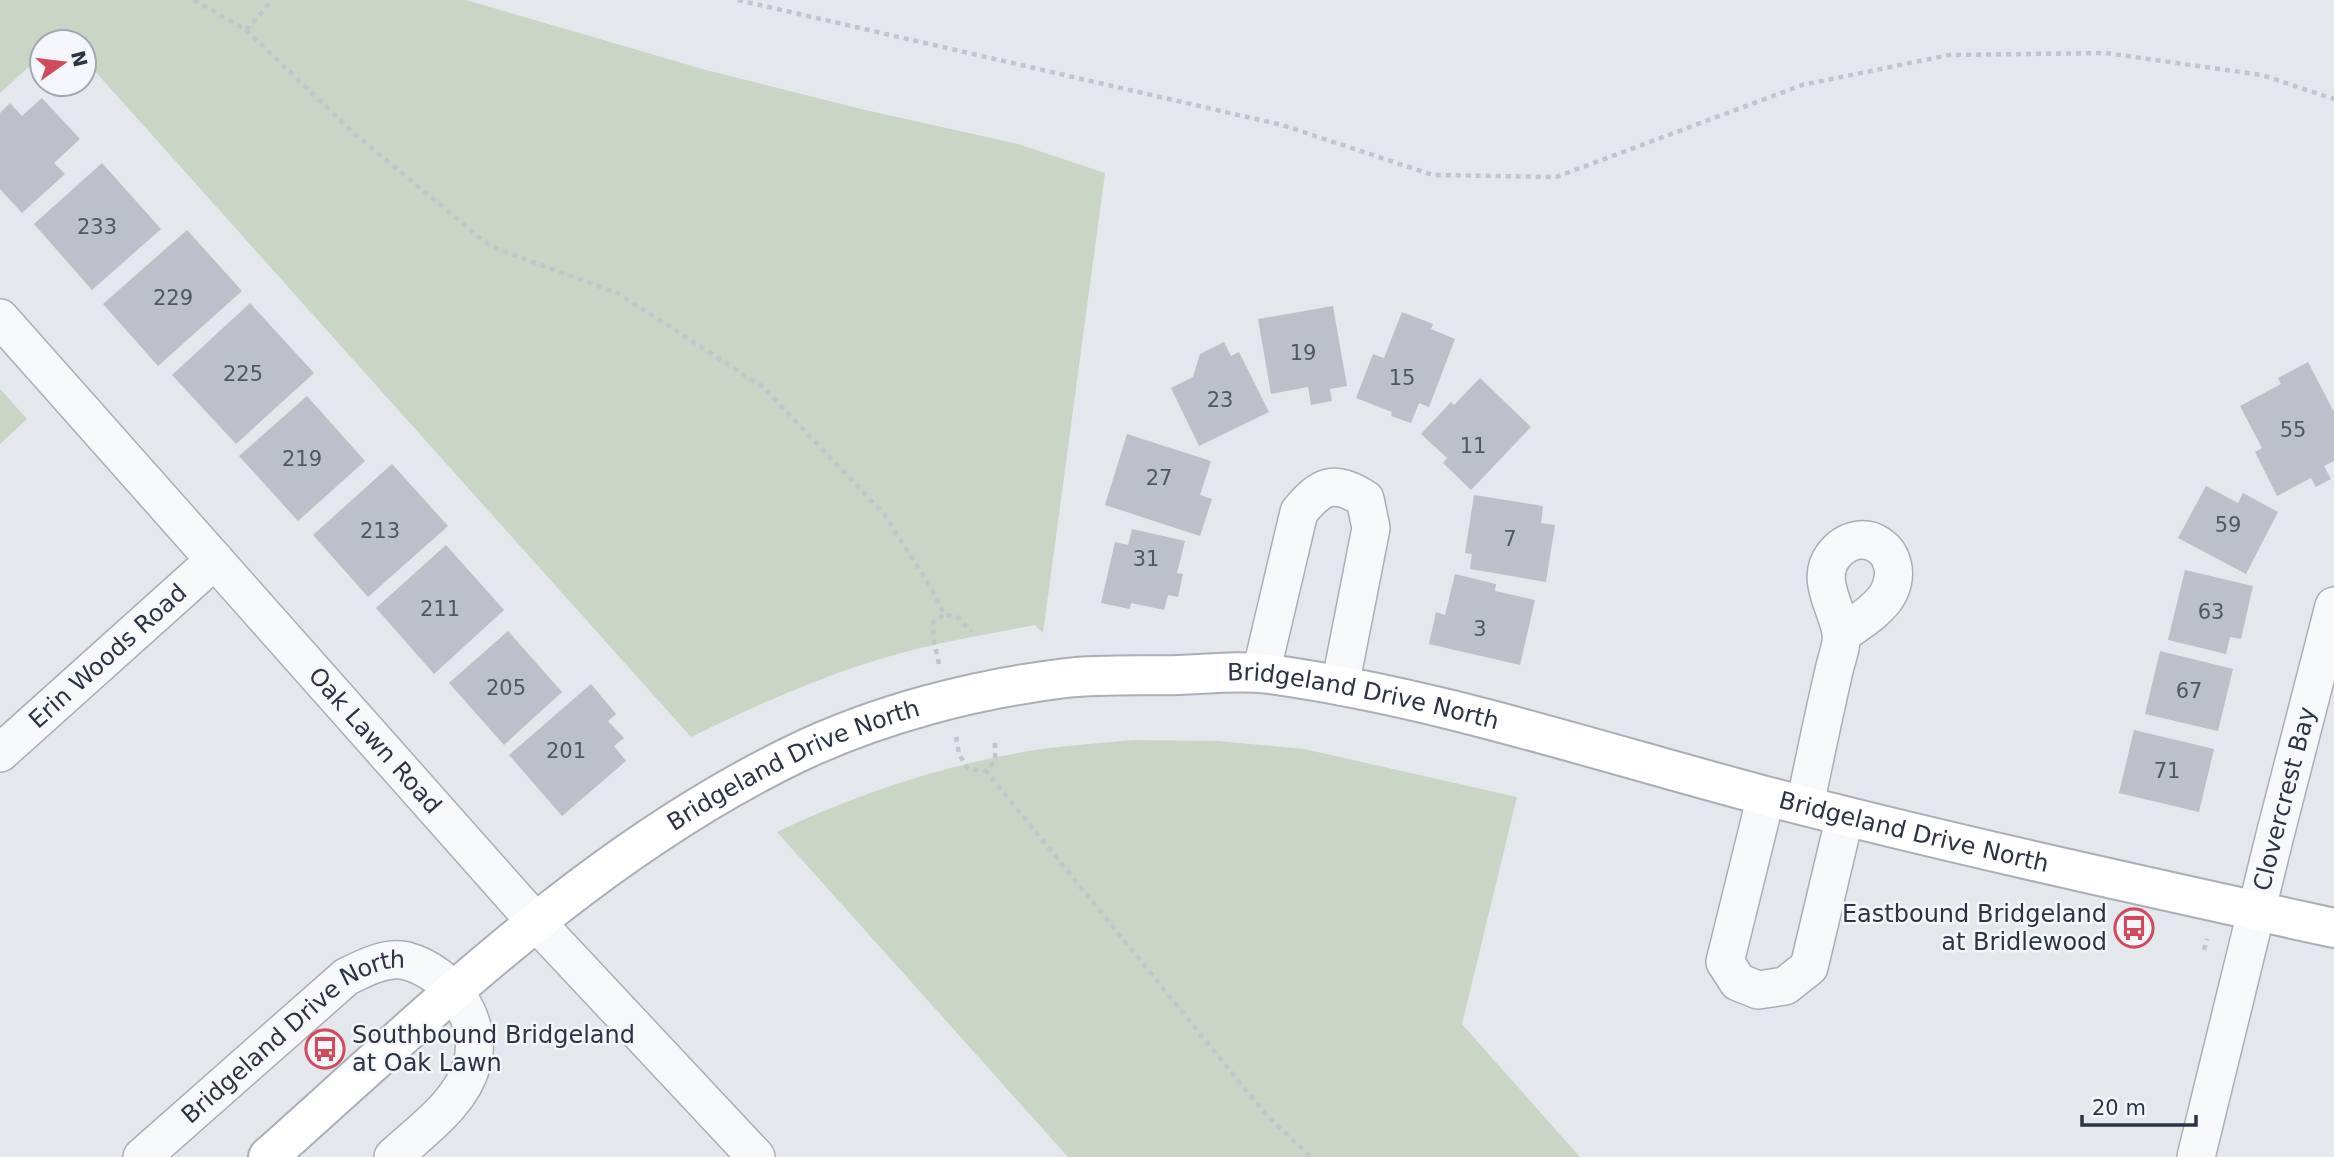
<svg xmlns="http://www.w3.org/2000/svg" width="2334" height="1157" font-family="'DejaVu Sans',sans-serif">
<rect width="100%" height="100%" fill="#e4e7ec"/>
<g fill="#c9d6c5">
<path d="M0,0h466l240,70 155,39 157,35 87,29 -62,460 -8,-8c-59,11 -119,21 -177,41 -57,19 -112,44 -167,71l-607,-678v-17h-15l-6,-6 -6,6h-15v13l-42,38z"/>
<path d="M0,389l27,30 -27,25z"/>
<path d="M1133,740l85,1 86,8 213,48 -55,227 118,133h-512l-291,-325c81,-39 176,-70 265,-83 30,-4 61,-6 91,-9z"/>
</g>
<g fill="#bbc0ca">
<path d="M42,98l38,41 -26,24 11,11 -43,39 -22,-24v-76l10,-10 12,13z"/>
<path d="M102,163l59,66 -69,61 -58,-66z"/>
<path d="M187,230l55,61 -84,75 -55,-62z"/>
<path d="M250,303l64,70 -78,71 -64,-69z"/>
<path d="M1333,306l14,80 -17,3 2,12 -21,4 -3,-18 -37,7 -13,-75z"/>
<path d="M1402,312l31,12 -2,5 24,10 -26,68 -10,-4 -8,20 -20,-7 1,-4 -36,-14 17,-44 11,4z"/>
<path d="M1224,342l7,14 8,-4 30,60 -70,34 -28,-58 22,-11 7,-23z"/>
<path d="M2308,362l26,50v49l-10,5 7,13 -15,8 -5,-9 -34,18 -22,-44 7,-4 -22,-42 41,-22 -3,-6z"/>
<path d="M1480,378l51,49 -60,63 -28,-27 4,-5 -26,-24 30,-32 3,3z"/>
<path d="M307,396l58,65 -67,60 -59,-65z"/>
<path d="M1127,434l84,27 -11,34 12,4 -12,37 -95,-31z"/>
<path d="M392,464l56,62 -80,71 -55,-62z"/>
<path d="M2206,486l32,17 5,-10 35,19 -32,62 -68,-36z"/>
<path d="M1474,495l69,11 -2,17 14,2 -9,57 -76,-13 2,-15 -7,-1z"/>
<path d="M1132,529l53,12 -8,32 6,1 -5,23 -10,-2 -4,15 -33,-7 -1,6 -29,-6 14,-61 13,3z"/>
<path d="M446,545l58,65 -70,64 -58,-66z"/>
<path d="M2185,570l68,16 -12,53 -11,-2 -4,17 -58,-14z"/>
<path d="M1455,574l41,10 -1,7 40,9 -15,65 -91,-21 7,-32 9,3z"/>
<path d="M508,631l54,61 -58,53 -55,-62z"/>
<path d="M2160,651l73,18 -15,62 -73,-17z"/>
<path d="M591,684l25,30 -8,7 16,17 -10,8 12,15 -64,55 -53,-61z"/>
<path d="M2134,730l80,19 -15,63 -80,-19z"/>
</g>
<g fill="none" stroke-linecap="round" stroke-linejoin="round">
<g stroke="#a9aeb7" stroke-width="40">
<g id="street">
<path id="s1" d="M0,318l535,603 221,236"/>
<path d="M1261,673l38,-161c22,-27 35,-33 66,-13l6,29 -31,158"/>
<path id="s2" d="M0,753l215,-193"/>
<path d="M1766,796l-41,166 13,20 20,8 27,-4 24,-19 36,-151"/>
<path d="M1805,805c9,-43 18,-87 28,-130 2,-12 10,-30 8,-42 -3,-24 -26,-53 -8,-77 29,-37 75,-4 56,36 -8,17 -32,31 -47,42"/>
<path id="s3" d="M142,1157l204,-180c18,-9 41,-21 61,-16 43,12 77,59 65,103 -11,40 -50,66 -79,93"/>
<path id="s4" d="M2196,1157l78,-318 60,-233"/>
</g>
</g>
<g stroke="#a9aeb7" stroke-width="42">
<g id="secondary">
<path id="s5" d="M268,1157c165,-147 326,-306 527,-403 83,-40 180,-65 271,-76 37,-4 75,-2 113,-3 29,-1 61,-5 90,-1 168,23 330,78 493,121 189,49 381,91 572,133"/>
</g>
</g>
<g stroke="#c2c5cb" stroke-width="4.5" stroke-dasharray="5 5" stroke-linecap="butt">
<path d="M194,0l52,30 110,105 134,111 129,48 144,93 121,127 46,72 14,28 15,4 12,14"/>
<path d="M738,0l544,125 151,50 123,2 246,-92 147,-30 157,-2 156,22 72,24"/>
<path d="M246,30l27,-30"/>
<path d="M939,664l-5,-22 -1,-19 11,-9"/>
<path d="M956,737l3,17 9,15 18,2"/>
<path d="M995,743v18l-9,10 281,345 44,41"/>
<path d="M2204,950l3,-11"/>
</g>
<use href="#street" stroke="#f7f8fa" stroke-width="37"/>
<use href="#secondary" stroke="#fff" stroke-width="38"/>
</g>
<defs>
<g id="bus-ring" transform="scale(2.0125)"><circle r="9.5" fill="#f4f6f9" stroke="#d1495b" stroke-width="1.5"/><path d="M-5-6H5V4H4V6H2V4H-2V6H-4V4H-5ZM-3.5-4V0h7V-4ZM-3.5 1.2v1.5H-2V1.2ZM2 1.2v1.5H3.5V1.2Z" fill="#d1495b"/></g>
</defs>
<g fill-rule="evenodd">
<use href="#bus-ring" x="2134" y="928"/>
<use href="#bus-ring" x="325" y="1049"/>
</g>
<g text-anchor="middle" dominant-baseline="central" stroke-width="5" stroke-linejoin="round" paint-order="stroke">
<g font-size="21" fill="#4f5766">
<text x="97" y="227">233</text>
<text x="173" y="298">229</text>
<text x="1303" y="353">19</text>
<text x="243" y="374">225</text>
<text x="1402" y="378">15</text>
<text x="1220" y="400">23</text>
<text x="2293" y="430">55</text>
<text x="1473" y="446">11</text>
<text x="302" y="459">219</text>
<text x="1159" y="478">27</text>
<text x="2228" y="525">59</text>
<text x="380" y="531">213</text>
<text x="1510" y="539">7</text>
<text x="1146" y="559">31</text>
<text x="440" y="609">211</text>
<text x="2211" y="612">63</text>
<text x="1480" y="629">3</text>
<text x="506" y="688">205</text>
<text x="2189" y="691">67</text>
<text x="566" y="751">201</text>
<text x="2167" y="771">71</text>
</g>
<g font-size="24" fill="#2b3445" stroke="#f4f6f9">
<text stroke="none"><textPath href="#s2" startOffset="145">Erin Woods Road</textPath></text>
<text stroke="none"><textPath href="#s5" startOffset="1248">Bridgeland Drive North</textPath></text>
<text stroke="none"><textPath href="#s1" startOffset="565">Oak Lawn Road</textPath></text>
<text stroke="none"><textPath href="#s5" startOffset="660">Bridgeland Drive North</textPath></text>
<text stroke="none"><textPath href="#s4" startOffset="369">Clovercrest Bay</textPath></text>
<text stroke="none"><textPath href="#s5" startOffset="1816">Bridgeland Drive North</textPath></text>
<text stroke="none"><textPath href="#s3" startOffset="196">Bridgeland Drive North</textPath></text>
</g>
<g font-size="24" fill="#2b3445" stroke="#f4f6f9" text-anchor="end">
<text x="2107" y="914">Eastbound Bridgeland<tspan x="2107" dy="28">at Bridlewood</tspan></text>
<text x="352" y="1035" text-anchor="start">Southbound Bridgeland<tspan x="352" dy="28">at Oak Lawn</tspan></text>
</g>
</g>
<g transform="translate(63 63) rotate(76)"><circle r="33" fill="#f4f6f9" stroke="#a4a8b1" stroke-width="2"/>
<path d="M0-5L12 26L0 18L-12 26Z" fill="#d1495b"/>
<text y="-10" font-size="19" font-weight="bold" text-anchor="middle" fill="#2b3445">N</text>
</g>
<path d="M2082 1115v10h114v-10" fill="none" stroke="#2b3445" stroke-width="3.5"/>
<text x="2092" y="1115" font-size="21" fill="#2b3445" stroke="#f4f6f9" stroke-width="5" paint-order="stroke">20 m</text>
</svg>
